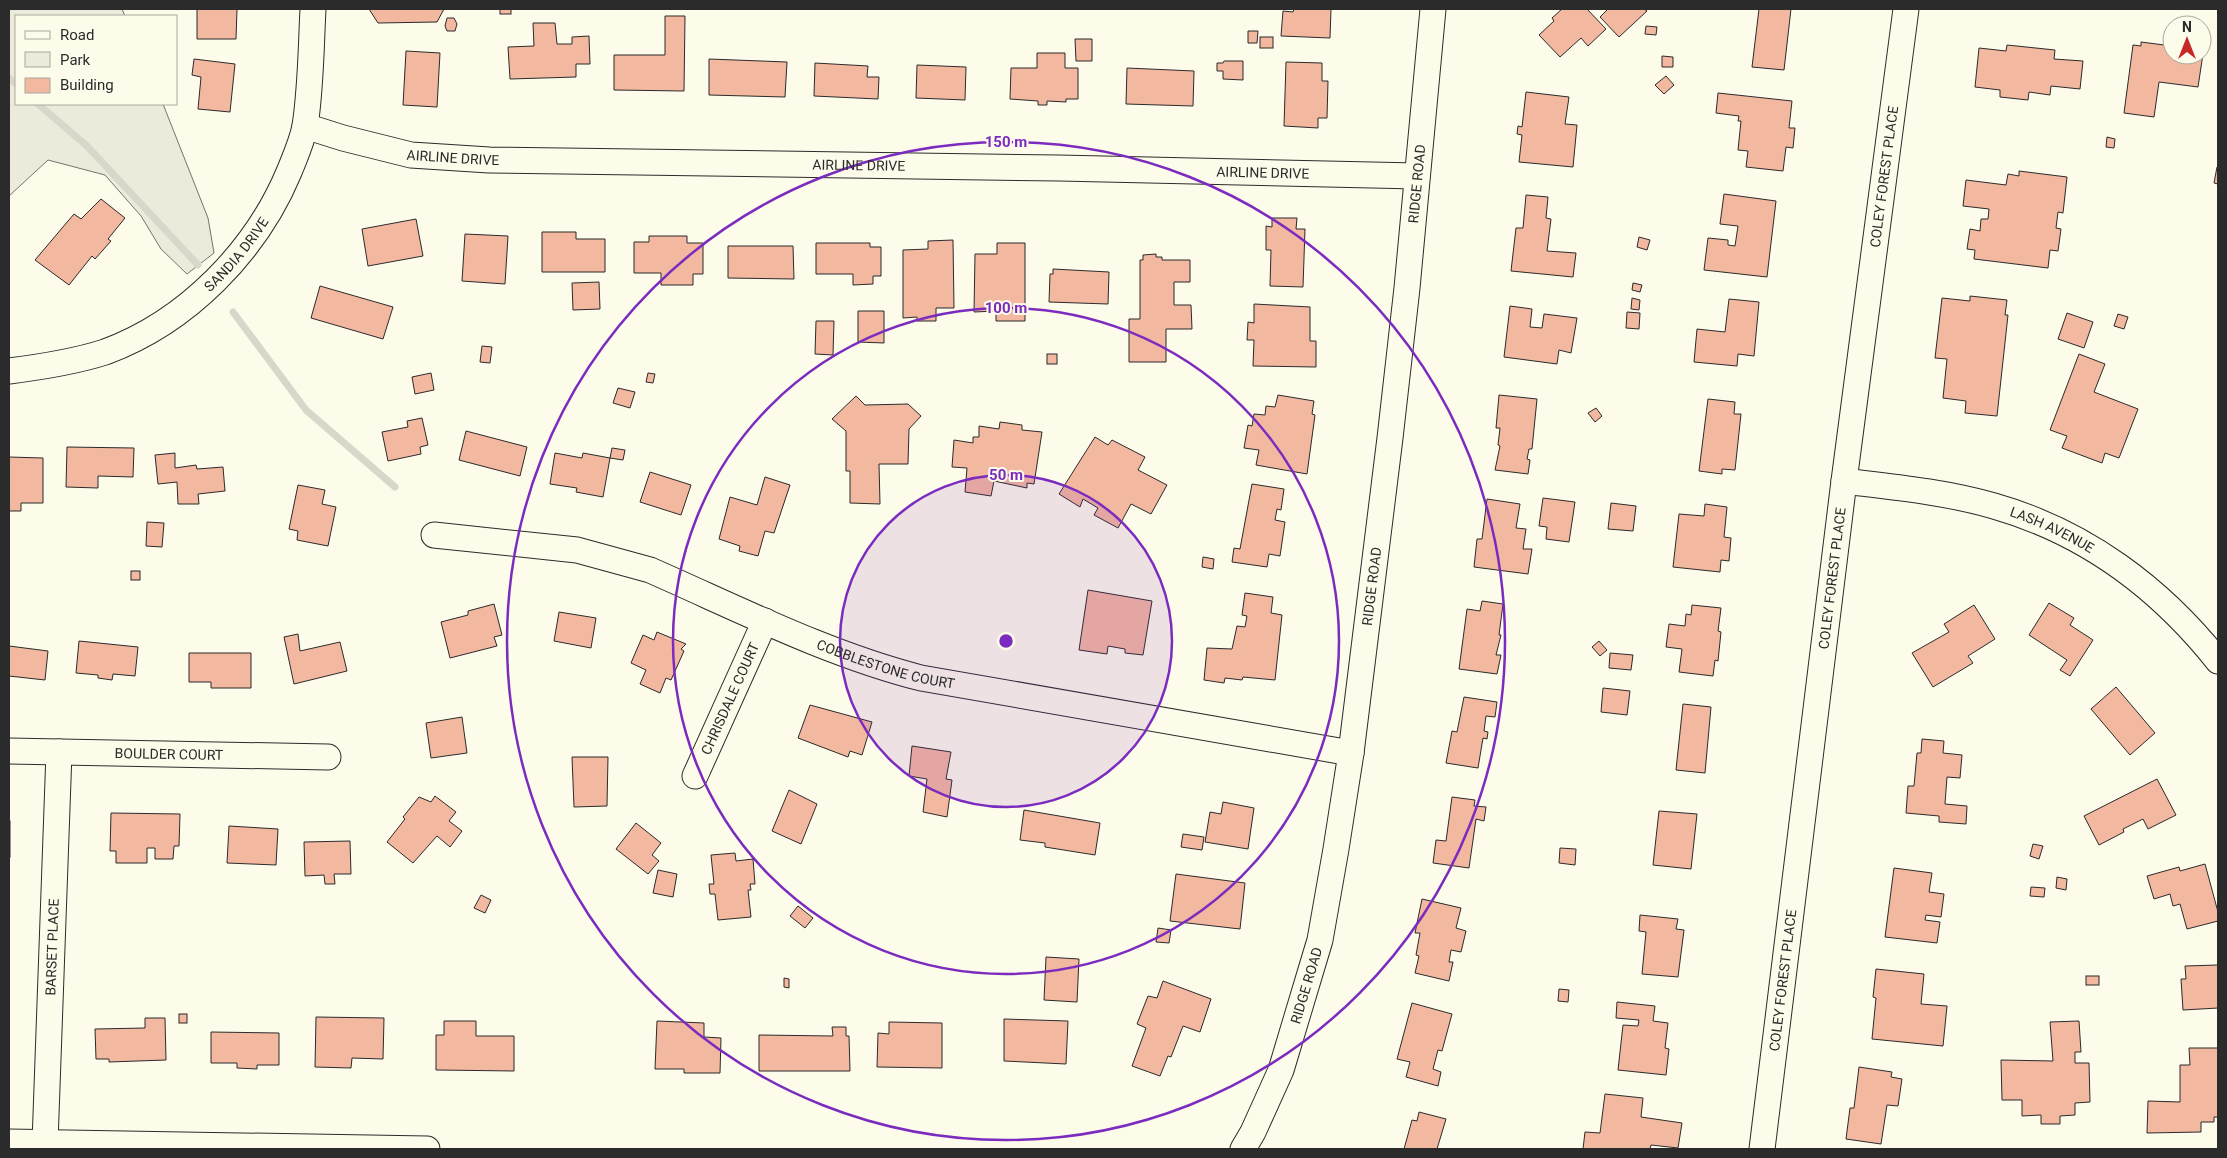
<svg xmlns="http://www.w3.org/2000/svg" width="2227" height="1158" font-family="Roboto,sans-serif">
<rect width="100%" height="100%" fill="#fdfbea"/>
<path fill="#ecebdb" stroke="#74746e" d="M9,9h113l3,7h-109v88h147l45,114 6,35 -27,21 -26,-25 -20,-33 -36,-41 -57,-15 -39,36z"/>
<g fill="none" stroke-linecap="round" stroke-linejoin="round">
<g stroke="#d8d7c9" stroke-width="7">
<path d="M9,78l7,6"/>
<path d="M38,104l49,42 111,119"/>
<path d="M233,312l73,98 89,77"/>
</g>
</g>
<g fill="#f2b8a0" stroke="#2b2b2b">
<path d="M197,9h40l-1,30h-39z"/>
<path d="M369,9h75l-7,13 -59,1z"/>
<rect x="500" y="9" width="11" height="5"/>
<path d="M1294,9h37l-1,29 -49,-2 2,-25 10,1z"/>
<path d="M1562,9h25l19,20 -18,17 -7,-8 -21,19 -21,-22 15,-14 -2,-3z"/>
<path d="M1608,9h36l3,2 -28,26 -19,-20z"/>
<path d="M1759,9h32l-7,61 -32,-3z"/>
<path d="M665,16h20l-1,75 -70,-1v-35h51z"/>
<path d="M447,18h7l3,6 -2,7h-8l-2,-5z"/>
<path d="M533,23h22l2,21h15v-7l17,-1 1,28h-14v13l-66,2 -2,-32 26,-1z"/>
<path d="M1646,26l11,1 -1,8 -11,-1z"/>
<path d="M1248,31h10l-1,12h-9z"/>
<rect x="1260" y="37" width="13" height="11"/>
<path d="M1075,39h17v22h-16z"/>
<path d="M2141,42l31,4v9l31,-1 -5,33 -39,-5 -5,35 -30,-4 9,-68 8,1z"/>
<path d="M2007,45l48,5 -1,9 29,2 -3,28 -29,-3 -1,9 -21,-3 -1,8 -28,-3v-7l-25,-3 4,-39 27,3z"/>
<path d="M406,51l34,2 -3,54 -34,-2z"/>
<path d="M1037,53h28v15h13v31h-12v3l-19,-1v4h-9v-4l-28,-2 1,-31h26z"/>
<path d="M1662,56l11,1v10h-11z"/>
<path d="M194,59l41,5 -5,48 -32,-3 3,-32 -9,-2z"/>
<path d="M709,59l78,3 -2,35 -76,-2z"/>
<path d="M1224,61h19v19l-20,-1v-8h-6v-8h6z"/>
<path d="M1286,62l36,1v18h6l-1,37h-9v10l-34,-2z"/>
<path d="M815,63l53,3 -1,11h12l-1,22 -64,-3z"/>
<path d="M917,65l49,2 -1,33 -49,-2z"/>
<path d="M1127,68l67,3 -1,35 -67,-2z"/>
<path d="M1666,76l8,9 -10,9 -9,-9z"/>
<path d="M1526,92l43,5 -4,27 12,1 -4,42 -54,-5 3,-27 -5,-1 1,-8 4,1z"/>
<path d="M1718,93l74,8 -3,27h6l-2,20 -7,-1 -3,24 -37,-4 2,-16 -10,-1 3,-29h-3l1,-5 -23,-3z"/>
<path d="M2107,137l8,2 -1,9 -8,-1z"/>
<path d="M2217,167h1v17l-4,-1z"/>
<path d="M2019,171l48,6 -4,36 -5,-1 -2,16 5,1 -3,22 -8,-1 -2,18 -74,-9 1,-9 -8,-1 3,-20 10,2 1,-12h7l1,-10 -26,-3 3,-26 40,5 2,-11 11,2z"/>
<path d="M1724,194l52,7 -9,76 -63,-7 4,-32 20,2v5l7,1 3,-20 -18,-2z"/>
<path d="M1526,195l22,2 -2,21 5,1 -4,32 29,2 -3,24 -62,-6 5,-43h7z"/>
<path d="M101,199l24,19 -17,21 3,2 -16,18 -3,-3 -23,29 -34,-25 39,-46 7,5z"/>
<path d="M1272,218h25l-1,11h9l-2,58 -33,-1 1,-36h-5v-24l6,1z"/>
<path d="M416,219l7,37 -55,10 -6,-37z"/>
<path d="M542,232h34v7h29v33h-63z"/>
<path d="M465,234l43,2 -3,48 -43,-3z"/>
<path d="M649,236h38v7h16v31h-10v11h-32v-12h-27v-31h15z"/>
<path d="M1639,237l11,3 -3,10 -10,-3z"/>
<path d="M953,240l1,68h-18v13h-19v-4l-14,1v-68l25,-1v-8z"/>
<path d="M816,243h54v4h11v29h-8v8l-20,1v-11h-37z"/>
<path d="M997,243h28v78h-29v-10l-22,1 1,-58h22z"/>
<path d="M728,246h65l1,33 -66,-1z"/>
<path d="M1156,254v3h6v3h28v22h-16v23h17l1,24h-26v33h-37v-43h11v-59h3v-5z"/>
<path d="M1053,269l56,3 -1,32 -59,-2 1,-28h3z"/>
<path d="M599,282l1,27 -27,1 -1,-27z"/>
<path d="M1633,283l9,2 -2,7 -8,-2z"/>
<path d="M320,286l73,21 -10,32 -72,-21z"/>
<path d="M1970,296l37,4 -2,15h3l-11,101 -32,-3 1,-12 -23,-3 4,-39 -12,-1 7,-60 28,3z"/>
<path d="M1632,298l8,2 -1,10 -8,-1z"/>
<path d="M1729,299l30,3 -5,54 -16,-2 -1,12 -43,-4 3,-33 28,3z"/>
<path d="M1254,304l56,3v34h6v26l-63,-1 1,-26h-7l1,-18 6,1z"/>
<path d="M1510,306l22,3 -2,18 12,1 2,-14 33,4 -6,35 -12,-3 -2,14 -53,-7z"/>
<path d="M858,311h26v32l-26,-1z"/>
<path d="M1627,312l13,1 -1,16 -13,-1z"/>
<path d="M2067,313l26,9 -9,26 -26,-9z"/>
<path d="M2118,314l10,3 -4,12 -10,-3z"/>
<path d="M816,321h18l-1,34 -18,-1z"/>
<path d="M482,346l10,1 -2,16 -10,-1z"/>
<rect x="1047" y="354" width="10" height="10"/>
<path d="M2079,354l26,10 -11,28 44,17 -19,49 -14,-5 -3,10 -40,-15 5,-12 -17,-6z"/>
<path d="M431,373l3,17 -19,4 -3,-17z"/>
<path d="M648,373l7,1 -2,9 -7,-1z"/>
<path d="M618,388l17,4 -5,16 -17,-5z"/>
<path d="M1278,395l36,6 -2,13 3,1 -8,59 -51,-9 3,-15 -15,-2 4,-23 4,1 2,-12 11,1 1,-9 9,1z"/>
<path d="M1499,395l38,4 -5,50h-3l-2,10 3,1 -2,14 -33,-4 5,-24 -2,-1 2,-17h-4z"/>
<path d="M856,396l9,9 43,-1 13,12 -12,13 -1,35h-29l1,40 -30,-1v-32h-4v-40l-14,-12z"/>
<path d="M1708,399l27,3 -1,12h7l-6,56 -13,-1v5l-23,-3z"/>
<path d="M1596,408l6,8 -7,6 -7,-9z"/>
<path d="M422,418l6,27 -8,2 1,7 -33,7 -6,-29 26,-5 -1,-6z"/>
<path d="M1000,422l22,3v5l20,2 -8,52 -7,-1v5l-33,-7 -3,15 -26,-4 2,-24 -15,-1 2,-27 19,3v-6h6v-11l20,3z"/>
<path d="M466,431l61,16 -7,29 -61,-16z"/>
<path d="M1095,437l13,8 4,-5 33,17 -7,13 29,15 -16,29 -20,-10 -13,24 -24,-13 4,-7 -15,-9 -3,8 -21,-13z"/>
<path d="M67,447l67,1 -1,29 -35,-1v12l-32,-1z"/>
<path d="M612,448l13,2 -2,10 -13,-2z"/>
<path d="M175,453v15l21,-3 1,4 26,-2 2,24 -27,3 1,10h-21l-1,-22 -19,2 -3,-29z"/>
<path d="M555,453l27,5 1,-5 27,5 -7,39 -27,-5 1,-4 -27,-4z"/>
<path d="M9,457l34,1v45h-22v8h-12z"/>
<path d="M650,472l41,13 -10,30 -41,-13z"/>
<path d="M765,477l25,8 -16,48 -9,-2 -7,25 -19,-5 1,-5 -21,-7 11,-42 27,8z"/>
<path d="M1252,484l32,5 -3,21 -4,-1 -2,11 10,2 -5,34 -11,-2 -2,13 -35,-5 2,-14 6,1z"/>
<path d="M298,485l27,5 -3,14 14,3 -8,39 -31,-6 1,-9 -9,-2z"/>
<path d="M1543,498l32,4 -6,40 -23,-3 1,-12 -8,-1z"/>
<path d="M1487,499l33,5 -4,24 10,1 -3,20h9l-4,25 -54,-7 3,-28h5z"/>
<path d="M1611,503l25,3 -3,25 -25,-2z"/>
<path d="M1705,504l22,3 -3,30 7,1 -2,23 -8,-1 -1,12 -47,-5 6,-53 25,2z"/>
<path d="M147,522l17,1 -2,24 -16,-1z"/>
<path d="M1203,557l11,2 -1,10 -11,-2z"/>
<rect x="131" y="571" width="9" height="9"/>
<path d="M1088,590l64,11 -9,54 -18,-2v-4l-17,-3 -1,8 -28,-4z"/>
<path d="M1245,593l28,4 -2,16 11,2 -7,65 -32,-3 -1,3 -17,-2 -1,5 -20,-3 3,-32 25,1 5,-23 8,1 2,-11 -5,-1z"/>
<path d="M1482,601l21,3 -4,31h2l-5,20h5l-4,19 -38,-5 8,-60 13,2z"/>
<path d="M2049,603l25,15 -4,7 23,15 -23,36 -10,-6 7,-10 -38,-25z"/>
<path d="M494,604l8,31 -8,2 3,9 -47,12 -9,-36 27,-7v-4z"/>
<path d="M1692,605l29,3 -3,23 3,1 -3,29 -3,-1 -2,16 -34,-4 3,-23 -16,-2 3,-23 16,2 1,-12 5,1z"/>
<path d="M1974,605l21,34 -27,17 5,7 -40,24 -21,-34 37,-21 -5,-8z"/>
<path d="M559,612l37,6 -5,30 -37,-7z"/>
<path d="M657,632l29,12 -5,5 3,2 -13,29 -5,-2 -6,15 -20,-9 6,-14 -15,-7 12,-28 11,5z"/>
<path d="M298,634l2,17 40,-9 7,29 -53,13 -10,-47z"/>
<path d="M79,641l59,6 -3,29 -22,-2 -1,6 -14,-2v-3l-22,-2z"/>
<path d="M1599,641l8,9 -7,6 -8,-9z"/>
<path d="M9,646l39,5 -3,29 -36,-4z"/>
<path d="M189,653h62v35h-40v-6h-22z"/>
<path d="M1610,653l23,2 -2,15 -22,-2z"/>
<path d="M2116,687l39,46 -25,22 -39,-46z"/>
<path d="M1603,688l27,3 -3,24 -26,-3z"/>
<path d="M1464,697l33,5 -2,15 -9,-1 -2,15 4,1 -1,7 -4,-1 -5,30 -32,-5 6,-32 5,1z"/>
<path d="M1683,704l28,3 -6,66 -29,-3z"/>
<path d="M810,705l62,17 -10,33 -12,-4 -2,6 -50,-19z"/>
<path d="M462,717l5,36 -36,5 -5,-35z"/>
<path d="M1922,739l22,2 -1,12 19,2 -2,23 -13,-1 -2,27 22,2 -1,18 -27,-2v-6l-33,-3 2,-27h6l3,-33h4z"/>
<path d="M912,746l39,6 -5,27 6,1 -5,37 -24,-5 4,-33 -18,-3z"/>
<path d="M572,757h36l-1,49 -33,1z"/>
<path d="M2157,779l19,36 -28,14 -5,-10 -20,10 1,3 -25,13 -15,-29z"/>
<path d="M789,790l28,14 -16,40 -29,-13z"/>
<path d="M435,796l21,16 -7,9 13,10 -12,16 -13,-11 -24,27 -26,-21 18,-23 -2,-2 16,-20 12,5z"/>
<path d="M1452,797l23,3 -1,6 12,1 -2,14 -8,-2 -7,49 -36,-5 3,-23 10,1z"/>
<path d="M1223,802l31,6 -6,41 -43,-7 5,-30 11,2z"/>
<path d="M1024,810l76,13 -5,32 -50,-8v-4l-25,-3z"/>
<path d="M1659,811l38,3 -6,55 -38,-4z"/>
<path d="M111,813l69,1 -1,32h-5l-1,13h-18v-11h-8v15h-31v-12h-6z"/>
<rect x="9" y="821" width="1" height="36"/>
<path d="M636,823l25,20 -9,12 7,6 -11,13 -32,-25z"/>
<path d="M229,826l49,3 -2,36 -49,-2z"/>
<path d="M1183,834l21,3 -2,13 -21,-3z"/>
<path d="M350,841l1,33h-17l1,10h-10l-1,-9 -19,1 -1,-34z"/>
<path d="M2033,844l10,2 -4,13 -9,-3z"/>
<path d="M1560,848l16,1 -1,16 -16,-2z"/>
<path d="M735,853l1,8 17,-2 2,25h-5l1,6h-3l3,27 -33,3 -3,-26h-5l-1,-10h5l-3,-29z"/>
<path d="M2205,864l13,48v9l-31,8 -7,-25 -7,2 -3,-12 -16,5 -7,-23 32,-9 1,4z"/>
<path d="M1894,868l38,5 -3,19 15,2 -3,23 -15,-2 -1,5 15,2 -3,21 -52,-6z"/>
<path d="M658,870l19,4 -4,23 -20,-4z"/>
<path d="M1176,874l69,9 -5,46 -70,-8z"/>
<path d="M2057,877l10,2 -1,11 -10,-2z"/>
<path d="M2031,887l14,1 -1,9 -14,-1z"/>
<path d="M481,895l10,5 -6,13 -11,-5z"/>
<path d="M1422,899l39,9 -5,20 10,3 -5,21 -10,-2 -2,12h4l-4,19 -34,-8 4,-17 -3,-1 4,-22h-5z"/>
<path d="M798,906l15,12 -8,10 -15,-12z"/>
<path d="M1640,915l38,4 -2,10 8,1 -6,47 -36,-3 4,-42 -7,-1z"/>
<path d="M1158,928l13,2 -2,13 -13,-1z"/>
<path d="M1046,957l33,2 -2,43 -33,-2z"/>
<path d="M2218,965v43l-35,2 -2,-31h5l-1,-13z"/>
<path d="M1876,969l48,5 -3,30 26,2 -4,40 -71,-7 4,-41 -3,-1z"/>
<rect x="2086" y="976" width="13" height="9"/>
<path d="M784,978l5,1v9l-5,-1z"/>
<path d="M1163,981l48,18 -11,33 -17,-6 -12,31 -3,-1 -8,20 -28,-10 14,-38 -9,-4 11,-28 9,2z"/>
<path d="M1559,989l10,1 -1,12 -10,-1z"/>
<path d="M1617,1002l38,4 -2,15 15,2 -3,25 4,1 -3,26 -48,-5 5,-45 15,1 1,-6 -23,-2z"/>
<path d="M1412,1003l40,11 -10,37 -4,-1 -5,19 8,3 -3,14 -32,-9 4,-15 -13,-3z"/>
<rect x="179" y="1014" width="8" height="9"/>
<path d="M316,1017l68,1 -1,41 -31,-1 -1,10 -36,-1z"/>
<path d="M145,1018h20l1,42 -57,2v-3h-13l-1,-30 50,-1z"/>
<path d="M1004,1019l64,2 -2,43 -62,-3z"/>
<path d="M444,1021h32v15h38v35l-78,-1v-35h8z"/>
<path d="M657,1021l47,2v14l17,1 -1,35h-36v-4h-29z"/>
<path d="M2079,1021l2,31h-6v11h14l1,39 -15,1v12l-15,1v8h-19v-9l-19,1v-16h-20l-1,-40 52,1 -3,-39z"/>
<path d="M889,1022l53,1v45l-65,-1 1,-34 11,1z"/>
<path d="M832,1027h14v9h3l1,35h-91v-36l74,1z"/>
<path d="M211,1032l68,1v32h-22v4l-20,-1v-5h-26z"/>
<path d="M2189,1048h29v69h-4v5h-13v10l-54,1 1,-32 32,1v-37h10z"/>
<path d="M1859,1067l33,5 -1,5 11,2 -4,27 -11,-1 -6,39 -35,-5 4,-31h4z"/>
<path d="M1605,1094l38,4 -2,19 41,6 -4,25 -27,-3 -1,4h-67l2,-17 15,1z"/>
<path d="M1419,1112l27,7 -9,30h-33l8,-29 5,1z"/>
</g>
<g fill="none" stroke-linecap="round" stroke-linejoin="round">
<g stroke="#2b2b2b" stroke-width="27">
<g id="minor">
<path id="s1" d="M305,126l38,12 68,17 78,5 570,8 358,8"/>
<path id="s2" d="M9,371c32,-4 65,-9 96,-19 82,-30 151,-101 184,-180 6,-15 13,-30 16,-46 6,-39 6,-79 8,-117"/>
<path id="s3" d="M1844,481c50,6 102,11 150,25 91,26 166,82 224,155"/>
<path id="s4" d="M434,535l143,15 73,20c89,39 177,84 271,108l430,75"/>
<path id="s5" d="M9,751l319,6"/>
<path id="s6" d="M695,776l70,-155"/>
<path d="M9,1142l418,7"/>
<path id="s7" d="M45,1143l14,-391"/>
<path id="s8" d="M1243,1149l10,-17 28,-62 39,-130 16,-91 15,-96 39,-315 17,-150 26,-279"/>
<path id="s9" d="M1762,1149l82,-668 62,-472"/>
</g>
</g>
<use href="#minor" stroke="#fdfbea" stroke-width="25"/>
</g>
<circle cx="1006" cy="641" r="166" fill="#7b2cbf" fill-opacity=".12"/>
<g fill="none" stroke="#7b2cbf" stroke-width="2.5">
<circle cx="1006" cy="641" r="166"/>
<circle cx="1006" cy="641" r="333"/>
<circle cx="1006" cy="641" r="499"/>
</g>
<g text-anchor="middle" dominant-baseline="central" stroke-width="4" stroke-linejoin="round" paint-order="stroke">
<g font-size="14" fill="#2b2b2b" stroke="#fdfbea">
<text stroke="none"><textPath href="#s1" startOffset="152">AIRLINE DRIVE</textPath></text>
<text stroke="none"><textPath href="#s1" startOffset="558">AIRLINE DRIVE</textPath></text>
<text stroke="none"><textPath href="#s1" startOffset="962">AIRLINE DRIVE</textPath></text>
<text stroke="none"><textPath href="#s9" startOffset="980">COLEY FOREST PLACE</textPath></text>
<text stroke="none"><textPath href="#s8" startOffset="986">RIDGE ROAD</textPath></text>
<text stroke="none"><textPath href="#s2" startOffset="264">SANDIA DRIVE</textPath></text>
<text stroke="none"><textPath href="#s3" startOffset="215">LASH AVENUE</textPath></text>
<text stroke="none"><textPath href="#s9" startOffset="575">COLEY FOREST PLACE</textPath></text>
<text stroke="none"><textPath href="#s8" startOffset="581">RIDGE ROAD</textPath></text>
<text stroke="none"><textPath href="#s4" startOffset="474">COBBLESTONE COURT</textPath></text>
<text stroke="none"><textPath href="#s6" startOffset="85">CHRISDALE COURT</textPath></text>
<text stroke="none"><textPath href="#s5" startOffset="160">BOULDER COURT</textPath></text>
<text stroke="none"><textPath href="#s7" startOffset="196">BARSET PLACE</textPath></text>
<text stroke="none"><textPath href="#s9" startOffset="170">COLEY FOREST PLACE</textPath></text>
<text stroke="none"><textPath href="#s8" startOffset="176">RIDGE ROAD</textPath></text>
</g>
</g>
<circle cx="1006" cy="641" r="8" fill="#7b2cbf" stroke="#fdfbea" stroke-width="2.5"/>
<g font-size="15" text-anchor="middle" font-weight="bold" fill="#7b2cbf" stroke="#fdfbea" stroke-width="4" stroke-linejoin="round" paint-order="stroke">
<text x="1006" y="147">150 m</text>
<text x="1006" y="313">100 m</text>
<text x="1006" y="480">50 m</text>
</g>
<rect width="2227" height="1158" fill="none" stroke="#2b2b2b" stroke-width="20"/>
<rect x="15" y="15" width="162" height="90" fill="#fdfbea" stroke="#a9a89e"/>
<rect x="25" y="31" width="25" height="8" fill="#fdfbea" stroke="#a9a89e"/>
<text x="60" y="40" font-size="15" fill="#2b2b2b">Road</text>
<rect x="25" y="52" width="25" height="15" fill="#ecebdb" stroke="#a9a89e"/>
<text x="60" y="65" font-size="15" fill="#2b2b2b">Park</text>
<rect x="25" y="78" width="25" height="15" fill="#f2b8a0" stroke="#a9a89e"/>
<text x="60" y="90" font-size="15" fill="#2b2b2b">Building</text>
<g transform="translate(2187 40)"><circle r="24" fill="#fdfbea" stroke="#a9a89e"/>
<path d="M0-4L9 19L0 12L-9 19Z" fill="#c62828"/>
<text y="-8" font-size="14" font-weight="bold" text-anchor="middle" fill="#2b2b2b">N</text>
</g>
</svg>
